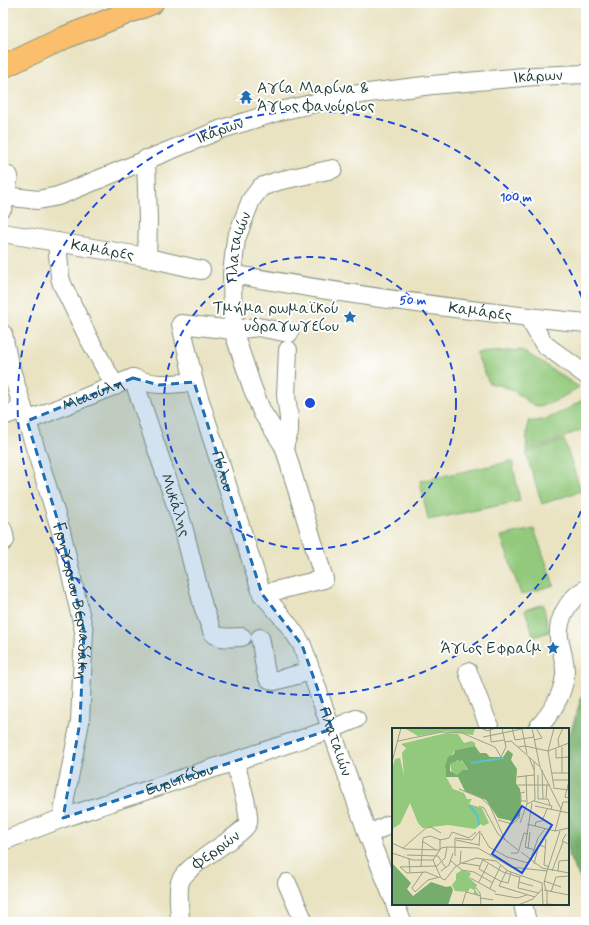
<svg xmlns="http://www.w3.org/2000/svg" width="589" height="925" font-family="Mynerve,sans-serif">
<rect width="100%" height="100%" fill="#fff"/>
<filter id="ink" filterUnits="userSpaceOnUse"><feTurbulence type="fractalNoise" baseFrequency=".025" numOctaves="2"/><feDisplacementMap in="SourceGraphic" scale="8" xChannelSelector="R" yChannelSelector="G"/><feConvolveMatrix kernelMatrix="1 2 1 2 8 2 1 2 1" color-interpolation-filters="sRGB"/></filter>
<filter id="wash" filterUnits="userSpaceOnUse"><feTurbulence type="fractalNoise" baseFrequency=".012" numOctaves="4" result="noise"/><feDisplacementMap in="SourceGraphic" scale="16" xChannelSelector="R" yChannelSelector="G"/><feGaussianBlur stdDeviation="0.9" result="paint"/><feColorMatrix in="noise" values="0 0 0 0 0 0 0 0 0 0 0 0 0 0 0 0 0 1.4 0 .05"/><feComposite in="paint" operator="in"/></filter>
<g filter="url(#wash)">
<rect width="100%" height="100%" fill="#e9e3c2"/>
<g fill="#93c97c" stroke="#598358">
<path d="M522,350l57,37c-10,6 -29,19 -40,19 -8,0 -14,-8 -21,-12 -9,-6 -18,-9 -29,-11l-13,-30z"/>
<path d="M586,398v30l-18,7 -4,3 -38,13 2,-30c21,2 41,-14 58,-23z"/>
<path d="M564,440l17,51 -39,13 -16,-51z"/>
<path d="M512,461l8,40 -92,19 -8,-39z"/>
<path d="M534,529l20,56 -33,10 -20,-59z"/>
<path d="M543,604l6,28 -15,5 -9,-27z"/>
</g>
<path fill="#76ad6c" stroke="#4a7550" d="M586,683v207l-18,-35v-115z"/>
</g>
<g filter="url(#ink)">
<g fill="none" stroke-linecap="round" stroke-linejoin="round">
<g stroke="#84907b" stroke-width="20">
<g id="street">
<path d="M146,159l2,61 -1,37"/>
<path id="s1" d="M5,196l33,4 20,-4 164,-67 58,-18 72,-16 80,-10 103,-9 51,-2"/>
<path d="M3,207l6,-31"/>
<path id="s2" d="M3,233l137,23 61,14"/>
<path d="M57,242l3,35 2,7 26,53 27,49"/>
<path id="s3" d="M232,274c117,21 235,37 354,49"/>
<path d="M528,317l16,27 42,31"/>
<path id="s4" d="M3,334l5,26 53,171 23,100 -4,91 -15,76 -2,20"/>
<path id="s5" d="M133,378l50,148 20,80 9,25c4,9 21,6 30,6"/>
<path d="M194,382l-13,-58 52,6 25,-3 31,6"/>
<path d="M3,416l20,-7"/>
<path id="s6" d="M27,421l106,-43c24,9 36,6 61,4l68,212c15,16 29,32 40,51l66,190 25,63"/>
<path d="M284,446l5,-14v-14l-3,-23 2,-45"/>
<path d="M3,530l2,10 -2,2"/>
<path id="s7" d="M262,594l62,-15 -40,-133 -22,-34 -10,-25 -19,-57 -1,-56 4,-35 15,-39 10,-13 17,-6 55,-12"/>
<path d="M260,638c3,9 4,34 8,40 2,2 4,2 6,3l37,-10"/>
<path d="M468,672l22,57"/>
<path d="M537,729c13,-14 26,-34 28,-54 1,-12 -4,-25 -6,-37 -2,-19 10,-40 27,-49"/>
<path d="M368,835l20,-10"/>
<path id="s8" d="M3,841l60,-23 269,-89 24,-10"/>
<path d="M287,883l17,39"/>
<path d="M395,904l7,18"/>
<path d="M523,904l4,18"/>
<path id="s9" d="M180,922c0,-11 -3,-30 0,-40 5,-18 67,-48 68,-60 2,-11 -10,-47 -13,-60"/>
</g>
</g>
<g stroke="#84907b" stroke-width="24">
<path id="primary" d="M3,67l63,-30 86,-34"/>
</g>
<use href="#street" stroke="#fff" stroke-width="18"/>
<use href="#primary" stroke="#fabe6d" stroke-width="22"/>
</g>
</g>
<path fill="#1f6fb2" fill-opacity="0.2" stroke="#1f6fb2" stroke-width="3" stroke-dasharray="8 5" stroke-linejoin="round" d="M133,378l26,7 35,-3 68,212 40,51 30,84 -269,89 17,-96 4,-91 -23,-100 -34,-110z"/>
<g fill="none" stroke="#1d4ed8" stroke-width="2" stroke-dasharray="7 5">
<circle cx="310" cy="403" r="146"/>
<path d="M585 500A292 292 0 1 1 585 306"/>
</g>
<defs>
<g id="temple-bare" transform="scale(1.08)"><path d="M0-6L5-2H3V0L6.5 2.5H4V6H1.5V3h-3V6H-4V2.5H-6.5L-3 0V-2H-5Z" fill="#1f6fb2" stroke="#fff" stroke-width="2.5" paint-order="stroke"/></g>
<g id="sight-bare" transform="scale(1.08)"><path d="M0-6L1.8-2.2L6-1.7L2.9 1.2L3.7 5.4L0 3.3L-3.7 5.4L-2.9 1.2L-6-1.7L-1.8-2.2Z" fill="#1f6fb2" stroke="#fff" stroke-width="2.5" paint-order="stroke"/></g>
</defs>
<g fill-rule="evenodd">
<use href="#temple-bare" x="246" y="97"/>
<use href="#sight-bare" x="350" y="317"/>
<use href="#sight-bare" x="553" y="648"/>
</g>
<g text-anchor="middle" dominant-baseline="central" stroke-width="4" stroke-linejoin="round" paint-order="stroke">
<g font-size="16" fill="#1f3d34" stroke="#fff">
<text stroke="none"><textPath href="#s1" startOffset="552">Ικάρων</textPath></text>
<text stroke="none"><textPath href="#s1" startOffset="228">Ικάρων</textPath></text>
<text stroke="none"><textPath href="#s7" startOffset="414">Πλαταιών</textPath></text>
<text stroke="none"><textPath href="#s2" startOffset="101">Καμάρες</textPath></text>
<text stroke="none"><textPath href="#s3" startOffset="251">Καμάρες</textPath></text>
<text stroke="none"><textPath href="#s6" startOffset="71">Μιαούλη</textPath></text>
<text stroke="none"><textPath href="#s6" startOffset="270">Πύλου</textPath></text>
<text stroke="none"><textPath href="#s5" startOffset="134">Μυκάλης</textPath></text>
<text stroke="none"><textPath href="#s4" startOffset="277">Γρηγορίου Βερναδάκη</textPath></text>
<text stroke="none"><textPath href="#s6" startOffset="566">Πλαταιών</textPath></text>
<text stroke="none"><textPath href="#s8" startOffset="187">Ευριπίδου</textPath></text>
<text stroke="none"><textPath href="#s9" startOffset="89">Φερρών</textPath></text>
</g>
<g font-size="16" fill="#1f3d34" stroke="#fff" text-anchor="end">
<text x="257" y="88" text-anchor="start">Αγία Μαρίνα &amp;<tspan x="257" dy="18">Άγιος Φανούριος</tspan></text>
<text x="339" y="308">Τμήμα ρωμαϊκού<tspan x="339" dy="18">υδραγωγείου</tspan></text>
<text x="542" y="648">Άγιος Εφραίμ</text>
</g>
</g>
<g transform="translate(392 728)">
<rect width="177" height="177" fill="#e9e3c2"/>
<path d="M12,0l8,1 63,-1 -2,7 -27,-4 -28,5zM54,5l12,1 6,9 8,-2 3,2v3l-20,4 -10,16 1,11 7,12 11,4 3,6h5l-3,5 13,4 7,15 -6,3 -2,-2 -6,5 -27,-4 -25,3 -5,-5 -8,-20 -10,21 -8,5v-60l3,-10 5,-1 4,18 -2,-23 4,-5 -5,-4zM64,32l4,3 2,-3 6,11 -11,4 -5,-2 -2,-9zM70,142l9,3 -2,5 8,7 -2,5 4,5 -5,-1v-4l-4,-2 -2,4 -13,-1 -3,-6 4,-5v-6z" fill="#93c97c"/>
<path d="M83,18l5,7h6l4,4h13l5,-7 5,4 -2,6 6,9 -1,14 4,6 1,14 -1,13 -8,5 -14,-3 -12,-18 -21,-9 -7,-14h-12l-1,-11 3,-9 6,-3 1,-4zM66,32l1,3 3,-3 6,10h-5l-6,5 -7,-4v-7zM0,135l19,20 -4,6 6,7 18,-14 15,5 5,-1 2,4 -5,15h-56z" fill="#76ad6c" fill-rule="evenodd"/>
<path fill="none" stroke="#56c3cd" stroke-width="2" d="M79,35l33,-5M77,77l9,11 1,9"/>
<path fill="none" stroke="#98a189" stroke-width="1" d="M88,0l8,3 8,-3M98,0l1,14 13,-2M120,0l3,12M140,0l8,39 21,42M130,1l5,25M91,9l39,-8M123,12l19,-3M142,12l8,-2 -6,-10M6,13l44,-9 20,1 33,14 6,10 5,-10 -4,-19M113,14l6,-1 28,25M126,19l7,-1 23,5 21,-8M167,19l-1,-8 5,-11M170,19v26M164,21v9l13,-1M137,29l5,13M0,34l9,-34M150,42l1,29M160,45h17M146,47v24M125,49l17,-2M161,52h16M177,53l-4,16 4,1M126,57h32M162,59l-6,-36 6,-23M161,60l16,2M67,61l22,9 9,8 15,34M133,64l-5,1 1,3v5h5M154,70l1,-13M146,71h10l2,6M142,73l18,5 -1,4M140,75l-7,44 10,3M135,76l8,-4 -1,-39M87,78l5,2 14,26 21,17M143,78l34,7M106,92l14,4 8,-7M128,95l7,-19 -1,-29M135,96l28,7 14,-3M143,98l1,-4 6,-1 5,-12M163,103l8,-29h6M89,105l8,14 18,10 21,6M174,106l-4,7 7,3M154,111l-2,26 5,2M64,112l23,5M30,113l14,9M0,115l13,6 35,1v-10l9,-2 3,-6 17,6 7,-6M87,118l1,-15M11,120l23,-20 5,-1 10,6M136,121l2,-17M129,124l21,16 27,5M0,125l21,7h20M119,125h7l6,-20 4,1M15,127l31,1 8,12M63,128v-18l17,2 8,-9M17,131l1,14M91,131l-4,10 21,12 8,2 3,-11M41,132l8,18 4,2 11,-14 6,-3 14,-5 20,3 12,10 34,12 1,22M41,132l8,-12 6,-1 31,1 33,19 36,4 -3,12 2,7M91,132l20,12 16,5M59,133l11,9 12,2 19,11M138,133l8,-23 7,-9M70,135l18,3M68,136l1,-13M142,136l5,-19 6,2M8,139l37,-1 8,-8 2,-11M8,139l7,6 19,-1 12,5M29,139l2,-29 7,-2 11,4M115,142l-8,16 36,11M49,143l8,-6 4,-12M155,143l13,-40M160,143l11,-29M166,143l1,-10 10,-1M31,144l-11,16 3,4 13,-12 12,-3M78,150l26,14M152,153l17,6M87,154l9,-18M127,154l14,4M84,160l4,5 1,12M98,160l11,-23M126,160l21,5M126,160l2,-12M152,162l25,5M155,163v14M159,164l5,-15 13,-1M103,166l22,4 10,-3M89,170l12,2M155,176l12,1M70,177l4,-13 15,4M126,177l15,-6 9,-10"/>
<path fill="#1d4ed8" fill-opacity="0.15" stroke="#1d4ed8" stroke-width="2" d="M130,78l30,19 -30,48 -30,-19z"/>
<rect width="177" height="177" fill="none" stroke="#1f3d34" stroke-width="2"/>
</g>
<circle cx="310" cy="403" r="6" fill="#1d4ed8" stroke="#fff" stroke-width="2"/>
<g font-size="12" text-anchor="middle" font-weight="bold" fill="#1d4ed8" stroke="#fff" stroke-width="4" stroke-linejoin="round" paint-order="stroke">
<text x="516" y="201">100 m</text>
<text x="413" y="304">50 m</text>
</g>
<rect width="589" height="925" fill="none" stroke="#fff" stroke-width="16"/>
</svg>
